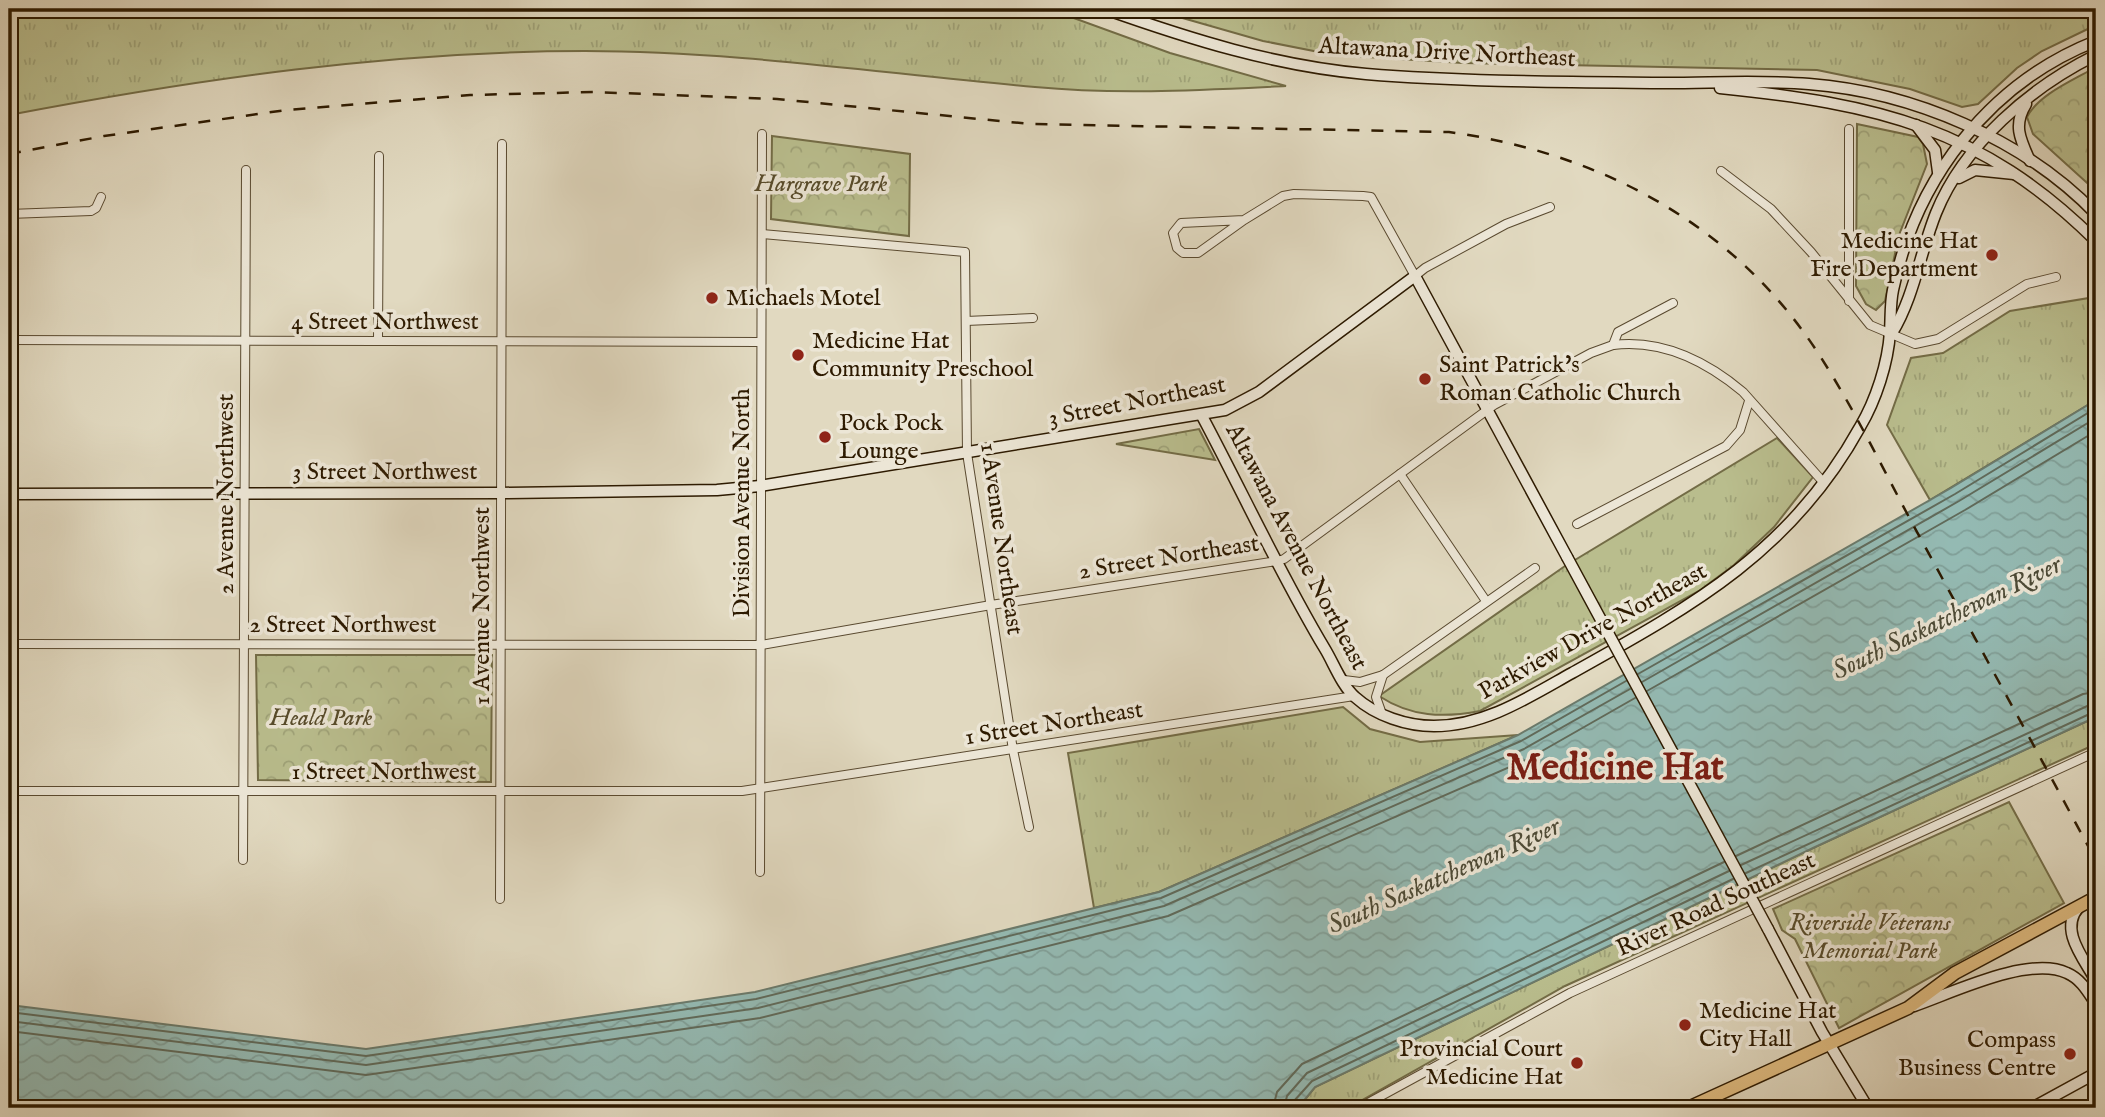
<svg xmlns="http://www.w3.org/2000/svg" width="2105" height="1117" font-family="'IM FELL English',serif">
<defs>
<pattern id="grass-tufts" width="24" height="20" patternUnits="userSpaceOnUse" patternTransform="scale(1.75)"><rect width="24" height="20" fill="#b9bd8d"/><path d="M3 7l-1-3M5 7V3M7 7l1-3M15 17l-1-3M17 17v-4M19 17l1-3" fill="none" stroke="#9fa278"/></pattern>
<pattern id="forest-crowns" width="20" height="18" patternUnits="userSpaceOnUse" patternTransform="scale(1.75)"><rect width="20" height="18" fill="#b9bd8d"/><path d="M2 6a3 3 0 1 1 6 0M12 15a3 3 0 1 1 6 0" fill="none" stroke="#9fa278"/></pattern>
<pattern id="water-waves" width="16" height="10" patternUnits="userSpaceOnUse" patternTransform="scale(1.75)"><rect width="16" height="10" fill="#94bab3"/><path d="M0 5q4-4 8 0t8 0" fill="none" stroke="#809f98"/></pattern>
</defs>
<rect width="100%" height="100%" fill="#e1d9c0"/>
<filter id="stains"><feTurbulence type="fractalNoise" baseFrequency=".00286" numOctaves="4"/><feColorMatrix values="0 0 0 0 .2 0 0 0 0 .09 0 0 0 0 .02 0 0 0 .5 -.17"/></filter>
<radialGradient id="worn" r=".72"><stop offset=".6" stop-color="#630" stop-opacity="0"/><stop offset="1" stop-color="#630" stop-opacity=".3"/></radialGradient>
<g fill="url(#grass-tufts)" stroke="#736c46" stroke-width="2">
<path d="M9,9h1040l121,44 116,33c-84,4 -167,9 -251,1 -150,-13 -299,-36 -450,-36 -193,0 -387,28 -576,64z"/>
<path d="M1151,9h945v16l-54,26 -25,17 -39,36 -16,3 -52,-18 -93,-19 -354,-7 -129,-8 -71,-14z"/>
<path d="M2095,297l1,103 -166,100 -43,-75 24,-67 32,-5 67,-42z"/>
<path d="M1777,438l36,39 -39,50 -40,38 -35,26 -219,120c-37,7 -69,6 -101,-15l186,-130z"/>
<path d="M1343,707l27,22 50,13 98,-7 -359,157 -65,16 -26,-155z"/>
<path d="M2096,717v27l-531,242 -217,122h-50l17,-21 498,-239z"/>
</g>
<g fill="url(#forest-crowns)" stroke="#736c46" stroke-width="2">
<path d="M2096,67v124l-63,-57 -6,-17c12,-23 47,-37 69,-50z"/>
<path d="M1857,124l61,13 5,7 4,20 -28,71 -14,66 -9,9 -10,-6 -10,-18z"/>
<path d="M772,136l138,18 -1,82 -138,-17z"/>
<path d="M1199,429l16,31 -99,-16z"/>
<path d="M256,655h236l-1,127 -233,-2z"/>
<path d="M2009,802l55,101 -225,125 -44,-89 -13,-9 -9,-21z"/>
</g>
<path fill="url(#water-waves)" stroke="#6b7a6b" stroke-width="2" d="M2096,400v317l-283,131 -498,239 -17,21h-1289v-103l357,44 389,-57 404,-100 359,-157 433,-247z"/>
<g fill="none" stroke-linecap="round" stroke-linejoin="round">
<g stroke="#606a5a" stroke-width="2">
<path d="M1638,674l317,-180 141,-86"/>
<path d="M1642,682l317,-181 137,-83"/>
<path d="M1647,691l318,-181 131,-79"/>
<path d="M1736,856l347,-162 13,-2"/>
<path d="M1741,865l355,-163"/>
<path d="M1746,873l350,-162"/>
<path d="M9,1012l357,44 390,-57 405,-101 360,-157 105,-60"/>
<path d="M9,1021l357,44 392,-57 406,-102 360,-157 106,-60"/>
<path d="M9,1031l357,44 394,-57 408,-102 360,-157 107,-61"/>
<path d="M1273,1108l4,-16 25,-28 422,-202"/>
<path d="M1284,1108l3,-12 20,-23 422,-202"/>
<path d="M1293,1108l1,-7 18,-20 421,-202"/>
</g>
<g stroke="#5a4a30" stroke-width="10">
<g id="street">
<path d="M1849,129v172"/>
<path d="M1721,171l50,38 40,43 59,73 45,19 23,-5 89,-55 29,-7"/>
<path d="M9,214l82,-3 5,-3 5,-11"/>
<path d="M1244,220l-46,33h-15l-6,-5 -4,-15 8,-10 63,-3 39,-24 11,-2 69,2 8,1 44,79 10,-8 81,-44 44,-17"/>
<path d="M762,234l203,18 2,201 46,297 16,77"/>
<path d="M966,321l67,-3"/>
<path d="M9,340l752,2"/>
<path d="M378,341l1,-185"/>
<path d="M1613,345c50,-6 93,16 130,47l81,91"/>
<path d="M1400,474l86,127"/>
<path d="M1577,524l149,-78 14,-16 9,-29"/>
<path d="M9,644l752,1 230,-40 286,-44 7,-2 210,-154 97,-52 22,-8 5,-13 55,-29"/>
<path d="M1344,680l16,2 23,-7 152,-107"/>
<path d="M1382,714l-6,-17 7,-22"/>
<path d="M9,791h733l612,-95"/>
<path d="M243,860l3,-690"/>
<path d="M760,872l2,-738"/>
<path d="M500,899l2,-755"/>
<path d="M1359,1108l211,-115 526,-241"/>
</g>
</g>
<g stroke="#2d1a00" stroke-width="13">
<g id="secondary">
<path d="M1105,9c85,30 170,57 261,65 99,8 200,8 300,9 48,0 95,-3 143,1 103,8 215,55 287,130"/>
<path d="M1720,88c156,16 261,39 376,153"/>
<path d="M2026,104c-13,21 -6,35 4,57"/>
<path d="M1916,125l19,25 3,22"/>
<path d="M1959,178l16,-8 39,4"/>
<path d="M1892,333c22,-36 28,-80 44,-120 28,-69 95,-126 160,-158"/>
<path d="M1202,416c41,77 78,158 123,233 9,15 17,37 30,48 21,19 52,29 79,29 51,0 95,-29 138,-53 120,-67 219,-121 288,-246 16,-27 28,-64 30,-95 1,-14 0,-28 3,-42 23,-111 96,-207 203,-249"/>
<path d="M9,494l492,-1 216,-3 43,-4 465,-76 34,-18 156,-116 152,281"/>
<path d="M2079,907c-21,23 6,53 17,74"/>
<path d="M1768,929l54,103 46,76"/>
<path d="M1914,1006c38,-13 115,-51 153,-33 14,6 21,19 29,31"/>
<path d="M2032,1108l64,-35"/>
</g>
</g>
<g stroke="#2d1a00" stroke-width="15">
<path id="primary" d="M1688,1108l220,-100 47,-35 138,-74"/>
</g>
<use href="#street" stroke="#ece6d6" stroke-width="8"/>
<use href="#secondary" stroke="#ece6d6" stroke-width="10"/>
<use href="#primary" stroke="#e0bc80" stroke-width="12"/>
<path stroke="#2d1a00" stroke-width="2.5" stroke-dasharray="12 12" stroke-linecap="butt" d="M9,154l95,-18 182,-26 184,-15 123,-3 184,7 253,25 419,8c152,21 287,93 371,224 38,59 68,124 102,185 58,107 117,213 174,320"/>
<g stroke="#2d1a00" stroke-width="13" stroke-linecap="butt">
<path id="secondary-bridge" d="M1567,557l201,372"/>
</g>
<use href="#secondary-bridge" stroke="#ece6d6" stroke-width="10"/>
</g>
<g fill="#8f2418" stroke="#ece6d6" stroke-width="2.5">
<circle cx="1992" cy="255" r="7"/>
<circle cx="712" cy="298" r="7"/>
<circle cx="798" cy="355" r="7"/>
<circle cx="1425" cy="379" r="7"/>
<circle cx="825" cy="437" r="7"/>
<circle cx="1685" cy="1025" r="7"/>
<circle cx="2070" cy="1054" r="7"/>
<circle cx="1577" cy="1063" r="7"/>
</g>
<g text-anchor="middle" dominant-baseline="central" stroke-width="7" stroke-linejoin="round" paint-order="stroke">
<g font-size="24" fill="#2d1a00" stroke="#ece6d6">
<text transform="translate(1447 53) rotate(3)">Altawana Drive Northeast</text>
<text x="385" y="322">4 Street Northwest</text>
<text transform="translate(1137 402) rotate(-11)">3 Street Northeast</text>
<text x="385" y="472">3 Street Northwest</text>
<text transform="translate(226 494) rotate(-90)">2 Avenue Northwest</text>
<text transform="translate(742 503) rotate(-90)">Division Avenue North</text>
<text transform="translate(1001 539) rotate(82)">1 Avenue Northeast</text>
<text transform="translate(1296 547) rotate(62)">Altawana Avenue Northeast</text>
<text transform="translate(1169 558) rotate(-9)">2 Street Northeast</text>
<text transform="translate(482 606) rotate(-90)">1 Avenue Northwest</text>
<text x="343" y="625">2 Street Northwest</text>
<text transform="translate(1593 632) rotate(-29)">Parkview Drive Northeast</text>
<text transform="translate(1054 724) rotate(-9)">1 Street Northeast</text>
<text x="384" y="772">1 Street Northwest</text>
<text transform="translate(1716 905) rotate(-25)">River Road Southeast</text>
</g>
<g font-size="24" font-style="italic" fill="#574b2a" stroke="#ece6d6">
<text x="821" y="184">Hargrave Park</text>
<text x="321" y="718">Heald Park</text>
<text x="1870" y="923">Riverside Veterans<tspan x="1870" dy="28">Memorial Park</tspan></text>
</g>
<g font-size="24" fill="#2d1a00" stroke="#ece6d6" text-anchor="start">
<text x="1978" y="241" text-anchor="end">Medicine Hat<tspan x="1978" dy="28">Fire Department</tspan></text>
<text x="726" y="298">Michaels Motel</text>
<text x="812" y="341">Medicine Hat<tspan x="812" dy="28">Community Preschool</tspan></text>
<text x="1439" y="365">Saint Patrick's<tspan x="1439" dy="28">Roman Catholic Church</tspan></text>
<text x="839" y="423">Pock Pock<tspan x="839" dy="28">Lounge</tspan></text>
<text x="1699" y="1011">Medicine Hat<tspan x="1699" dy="28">City Hall</tspan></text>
<text x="2056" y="1040" text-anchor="end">Compass<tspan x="2056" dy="28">Business Centre</tspan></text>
<text x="1563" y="1049" text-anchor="end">Provincial Court<tspan x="1563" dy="28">Medicine Hat</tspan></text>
</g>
<g font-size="26" font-style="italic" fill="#4c4a36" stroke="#ece6d6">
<text transform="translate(1947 618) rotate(-26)">South Saskatchewan River</text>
<text transform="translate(1444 876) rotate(-24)">South Saskatchewan River</text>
</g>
<g font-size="38" font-weight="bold" fill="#7a1f14" stroke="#ece6d6">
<text x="1615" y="769">Medicine Hat</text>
</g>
</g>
<rect width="2105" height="1117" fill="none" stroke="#e1d9c0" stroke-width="35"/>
<rect x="10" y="10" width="2084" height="1096" fill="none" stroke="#2d1a00" stroke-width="3.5"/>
<rect x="18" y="18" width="2070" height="1082" fill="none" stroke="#2d1a00" stroke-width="2"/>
<rect width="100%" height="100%" filter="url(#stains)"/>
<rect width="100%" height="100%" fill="url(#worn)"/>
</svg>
